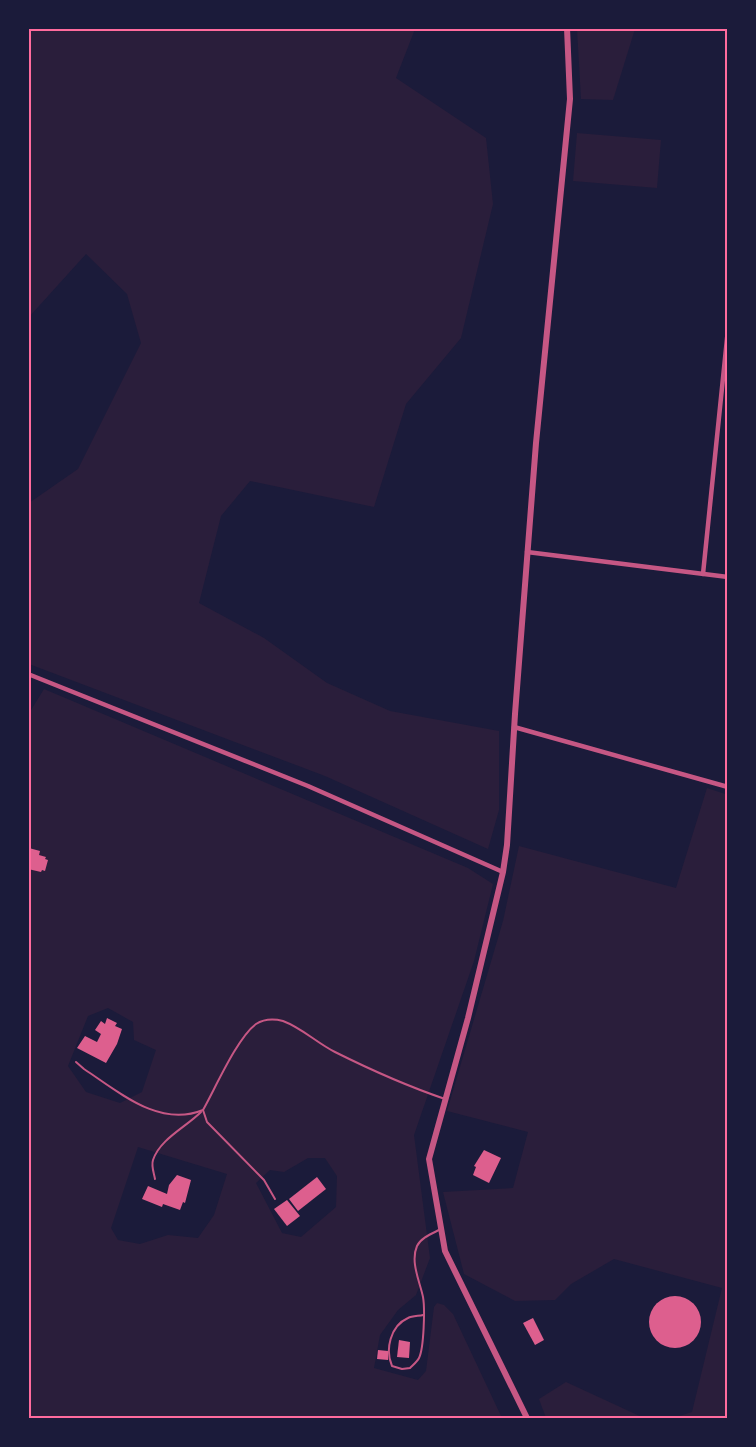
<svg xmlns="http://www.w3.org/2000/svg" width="756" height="1447" font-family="Jost,sans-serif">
<rect width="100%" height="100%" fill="#1b1b3a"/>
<g fill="#2a1e3b" fill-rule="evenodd">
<path d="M29,28l386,1 -19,49 90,60 7,66 -32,134 -55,66 -32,103 -124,-26 -29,35 -22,87 65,35 63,45 63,28 109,20v79l-11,39 -163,-73 -296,-112v-161l49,-34 63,-126 -14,-49 -41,-40 -57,63z"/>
<path d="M577,29h58l-22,71 -32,-1z"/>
<path d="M577,133l84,7 -4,48 -84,-7z"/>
<path d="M44,689l424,179 25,16 -19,77 -60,174 16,123 -14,37 -18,15 -18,25 -6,33 44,12 8,-9 8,-64 3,-4 7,2 9,9 49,104h-473l-1,-703zM108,1008l25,14 1,18 22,10 -14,42 -22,11 -34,-11 -18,-26 20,-50zM138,1147l89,27 -13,41 -16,23 -30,-3 -28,9 -22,-4 -7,-12zM308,1158h17l12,18 -1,31 -35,30 -19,-4 -26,-50 14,-13 14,2z"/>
<path d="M707,788l21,7 -1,623h-54l19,-6 30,-124 -108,-29 -43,25 -16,16 -40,1 -51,-27 -21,-82 70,-4 15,-56 -81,-21 56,-190 16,-75 157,42z"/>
<path d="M566,1382l78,36h-98l-7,-19z"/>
</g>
<g fill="#dd5f8e">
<path d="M29,848l11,3 -1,4 7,2 -1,2 3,1 -3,11 -3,-1 -1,2 -13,-3z"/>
<path d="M107,1018l10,5 -2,3 7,3 -5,15 -11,19 -29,-15 8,-12 12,6 4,-8 -6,-4 6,-9 4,3z"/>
<path d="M484,1150l17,8 -12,25 -16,-8 3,-8 -2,-1z"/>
<path d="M177,1175l14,5 -6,23 -2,-1 -3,8 -17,-6 -1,3 -20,-8 6,-13 19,8 2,-9z"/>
<path d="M317,1177l9,12 -28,22 -9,-12z"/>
<path d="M287,1200l13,16 -13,10 -13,-17z"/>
<circle cx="675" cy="1322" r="26"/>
<path d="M533,1318l11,22 -9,5 -12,-22z"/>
<path d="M399,1340l11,2 -1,16 -12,-1z"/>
<path d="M378,1350l10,1v9l-11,-1z"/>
</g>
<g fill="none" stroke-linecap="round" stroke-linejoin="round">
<g stroke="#c65784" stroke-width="2">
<path d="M76,1062l8,7c35,23 75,59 119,41"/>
<path d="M155,1179c-1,-6 -4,-13 -2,-19 7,-21 33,-33 48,-48"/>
<path d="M275,1199l-11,-19 -57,-58 -4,-12c12,-21 34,-72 53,-86 8,-5 19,-5 27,-3 19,7 34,22 52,31 36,18 72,34 110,47"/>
<path d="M423,1315c-4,1 -11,1 -15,3 -18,8 -23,32 -16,48l10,3 8,-1c3,-3 7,-6 9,-10 5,-10 6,-50 4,-61 -3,-15 -13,-35 -6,-51 4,-8 14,-12 22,-16"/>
</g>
<g stroke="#c65784" stroke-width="4.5">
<path d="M527,552l201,25"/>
<path d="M703,574l25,-245"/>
<path d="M28,674l280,112 195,86"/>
<path d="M514,727l214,60"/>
</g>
<path stroke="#c65784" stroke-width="6" d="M527,1418l-82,-167 -16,-92 39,-141 35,-146 4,-27 8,-131 21,-271 34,-344 -3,-71"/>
</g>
<rect width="756" height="1447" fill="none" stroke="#1b1b3a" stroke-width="60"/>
<rect x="30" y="30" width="696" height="1387" fill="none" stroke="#ff6b9d" stroke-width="2"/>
</svg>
